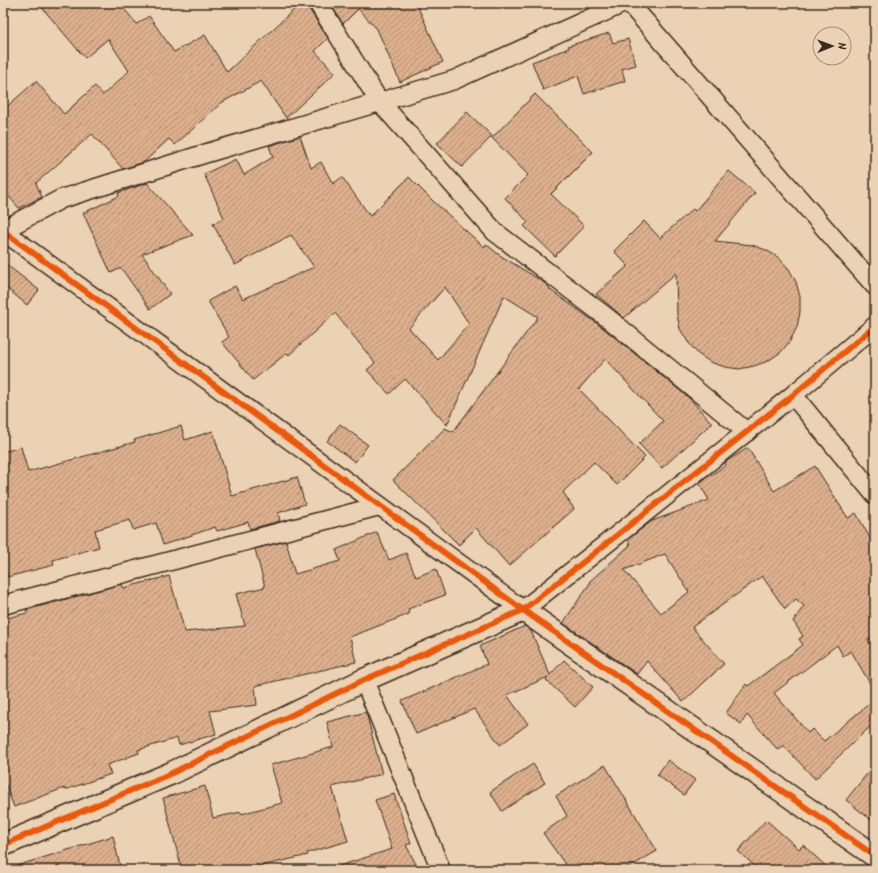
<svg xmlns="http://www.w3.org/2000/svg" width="878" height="873" font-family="Kalam,sans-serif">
<defs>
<pattern id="building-hatch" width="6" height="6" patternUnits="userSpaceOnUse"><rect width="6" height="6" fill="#dcaf8d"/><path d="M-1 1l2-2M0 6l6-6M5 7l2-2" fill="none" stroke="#b48f73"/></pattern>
</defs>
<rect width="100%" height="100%" fill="#ecd2b4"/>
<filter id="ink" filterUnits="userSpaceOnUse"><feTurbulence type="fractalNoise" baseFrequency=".025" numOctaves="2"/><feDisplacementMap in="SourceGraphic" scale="8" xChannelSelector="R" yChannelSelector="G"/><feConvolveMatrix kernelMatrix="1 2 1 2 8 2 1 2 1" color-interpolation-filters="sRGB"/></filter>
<g filter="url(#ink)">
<g fill="url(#building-hatch)" stroke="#3b2a1e" fill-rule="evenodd">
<path d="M38,3h81l18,21 12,-8 25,36 31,-17 22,37 74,-69h7l1,6 19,29 -13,13 20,22 -49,45 -25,-37 -40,22 -46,42 -6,-6 -25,23 -21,7 -31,-35 -56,49 6,14 -23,11 -16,-18v-80l33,-29 28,33 31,-28 8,9 26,-24 -21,-32 -23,19z"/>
<path d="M330,3h86l27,59 -43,20 -23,-53 -19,-20 -15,15z"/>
<path d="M609,33l4,10 15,-4 8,26 -14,4 3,12 -41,13 -6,-18 -35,14 -11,-28 37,-14 -1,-2z"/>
<path d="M535,94l58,58 -42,42 33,32 -29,30 -31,-30 4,-4 -23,-24 23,-23 -36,-37z"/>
<path d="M467,112l25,24 -30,31 -25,-24z"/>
<path d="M300,136l11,32 10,-6 12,22 9,-7 28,39 39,-39 24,24 51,46 2,-3 12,10 42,26 10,7 -1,2 53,38 87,71 23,25 -50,45 -23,-24 24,-23 -58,-62 -26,30 66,68 -28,28 -23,-23 -31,30 11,17 -65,57 -33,-38 -17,17 -66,-65 52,-52 8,4 85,-115 -34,-21 -57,129 -42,-46 -16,15 -22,-24 8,-7 -40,-50 -46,42 -2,-2 -34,27 -31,-38 7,-5 -21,-36 27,-15 8,13 71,-32 -23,-32 -56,30 -22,-41 11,-6 -20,-44 32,-15 8,16 29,-18 -4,-11zM445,287l24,37 -31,36 -29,-32z"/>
<path d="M729,171l26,22 -40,48 37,4 14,5 13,8 10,11 7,13 4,15v15l-3,15 -7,14 -9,11 -13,9 -14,5 -15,3 -14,-2 -15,-5 -12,-8 -10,-12 -8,-13 -3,-14 -1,-42 -52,45 -28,-24 32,-28 -14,-15 30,-30 16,17 33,-29 2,2z"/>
<path d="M147,183l46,52 -51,19 28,40 -20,15 -29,-41 -10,5 -28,-60 36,-17 -1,-3z"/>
<path d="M3,262l36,28 -12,15 -24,-20z"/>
<path d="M340,424l28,21 -13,17 -28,-21z"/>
<path d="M181,426l4,14 28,-9 19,65 65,-19 8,27 -27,9 2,8 -30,8 -2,-7 -31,9 -2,-4 -52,18 -7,-22 -23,7 -3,-10 -35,10 4,17 -46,13 1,5 -47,12 -4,-15v-110l18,-5 7,25 107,-30 -1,-2z"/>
<path d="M748,448l26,43 41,-25 33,52 8,-5 19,34v89l-7,4 7,11v41l-24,-41 -8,5 -6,-11 -63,48 34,40 4,-4 12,12 51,-42v23l-60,57 -32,-34 -5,5 -31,-35 -6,9 -15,-11 20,-29 2,2 55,-41 -4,-6 4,-3 -10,-15 11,-15 -8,-7 -11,10 -23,-33 -70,51 32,37 -41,38 -36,-41 -10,13 -74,-51 27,-40 -1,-1 41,-37 -2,-6 24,-18 57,-21 -10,-17 27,-18 -1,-2 2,-2zM665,554l24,38 -28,21 -37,-43z"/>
<path d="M377,532l12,28 17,-7 10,24 20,-8 9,26 -37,14 1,5 -59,23 6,25 -101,24 2,19 -47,6 6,23 -37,11 -2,-7 -39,12 1,3 -32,12 4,9 -46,16 -1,-2 -50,19 -11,-28v-160l24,-6 -1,-3 96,-26 1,4 46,-12 16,56 60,-6 -9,-32 29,-7 -10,-38 31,-8 9,33 45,-13 -4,-11z"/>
<path d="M525,626l6,5 19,44 14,-15 29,27 -18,20 -29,-27 2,-3 -41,18 21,29 -28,21 -26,-36 -58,25 -14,-33 85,-37 -7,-18z"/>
<path d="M366,712l16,62 -50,13 16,54 -41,12 1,2 -63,15h-63l-19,-72 42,-12 8,32 28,-6v2l41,-11 -11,-38 62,-18 -6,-25z"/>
<path d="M668,760l27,20 -11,15 -27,-20z"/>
<path d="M533,764l12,19 -43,28 -12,-19z"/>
<path d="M875,764v59l-29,-23z"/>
<path d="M605,765l52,86 -32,19h-56l-26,-37 24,-17 -11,-20z"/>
<path d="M394,794l17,49 -5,2 13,25h-79l-1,-4 53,-17 -17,-49z"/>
<path d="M766,820l33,29 4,-4 27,25h-71l-21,-19z"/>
<path d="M113,836l8,34h-104l-1,-4z"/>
</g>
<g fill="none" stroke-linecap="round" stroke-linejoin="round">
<g stroke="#3b2a1e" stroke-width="21">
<g id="street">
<path d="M318,3l61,98 116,131 114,87 138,113"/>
<path d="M629,3l246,283"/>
<path d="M3,230l58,-31 146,-46 247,-73 170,-77"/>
<path d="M3,231l520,379 270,-215 82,-69"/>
<path d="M793,395l82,100"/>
<path d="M3,605l376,-99"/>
<path d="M364,680l77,190"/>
</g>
</g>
<g stroke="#3b2a1e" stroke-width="25">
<path id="secondary" d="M3,845l169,-72 192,-93 159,-70 352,246"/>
</g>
<use href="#street" stroke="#ecd2b4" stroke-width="18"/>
<use href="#secondary" stroke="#ecd2b4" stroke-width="22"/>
<g stroke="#ecd2b4" stroke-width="8">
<g id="cycleway">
<path d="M3,231l520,379 270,-215 82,-69"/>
<path d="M3,845l169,-72 192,-93 159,-70 352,246"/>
</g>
</g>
<use href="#cycleway" stroke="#e8590c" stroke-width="6"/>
</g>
</g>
<rect width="878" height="873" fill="none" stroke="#ecd2b4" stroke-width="16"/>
<rect x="8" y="8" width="862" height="857" fill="none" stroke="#3b2a1e" stroke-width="1.5" filter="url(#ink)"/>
<g transform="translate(832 46) rotate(89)"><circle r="19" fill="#ecd2b4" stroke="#a58f78"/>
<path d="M0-3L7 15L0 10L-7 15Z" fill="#3b2a1e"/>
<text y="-6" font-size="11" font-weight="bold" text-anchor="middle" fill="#3b2a1e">N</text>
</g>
</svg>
